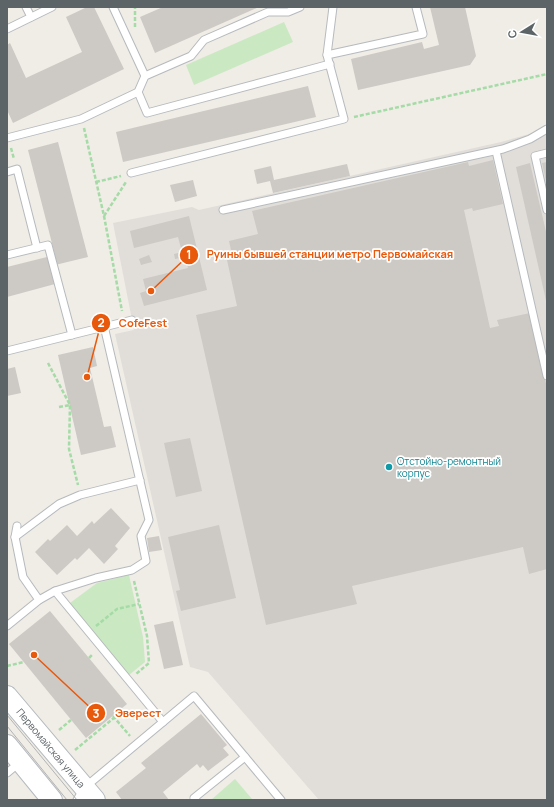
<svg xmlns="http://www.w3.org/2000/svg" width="554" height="807" font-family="Manrope,sans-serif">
<rect width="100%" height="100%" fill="#f0ece6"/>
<path fill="#e1deda" d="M547,129v671h-228l-111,-128 -18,-5 -75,-333 19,-4 -21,-107 79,-16 7,3 302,-68z"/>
<g fill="#cae9c2">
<path d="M284,22l9,20 -99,43 -8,-20z"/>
<path d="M129,575l14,62 2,25 -16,13 -59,-72 27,-20z"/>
<path d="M235,779l17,20 -41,1z"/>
</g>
<g fill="#cdc9c5">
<path d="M87,7h7l30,62 -111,54 -6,-13v-65l3,-2 16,35 56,-26 -16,-35z"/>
<path d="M163,7h96l-104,46 -15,-36z"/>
<path d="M430,7h35l11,49 -6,9 -112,25 -7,-31 71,-17 2,7 15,-4z"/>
<path d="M308,86l8,31 -193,45 -7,-30z"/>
<path d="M58,142l30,115 -37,9 4,18 -48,13v-30l48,-12 -27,-105z"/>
<path d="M493,160l10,44 -30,7 -1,-3 -8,2 26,118 9,-2 -2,-6 33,-7 17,75v181l-18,5 -6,-27 -171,39 5,18 -91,21 -70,-310 41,-9 -10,-46 6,-1 -4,-18 29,-7 -6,-23 216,-49 1,4z"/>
<path d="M547,162v19h-1l-4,-18z"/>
<path d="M530,163l17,73v69l-31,-138z"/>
<path d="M347,164l3,12 -77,17 -3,-12 -13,3 -3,-14 17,-4 3,14z"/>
<path d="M193,180l4,16 -22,6 -5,-17z"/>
<path d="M189,216l18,74 -63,16 -4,-13 6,-2 -3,-12 45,-11 -3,-11 -10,2 -1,-5 8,-2 -4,-15 -44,11 -4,-17z"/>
<path d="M149,255l3,7 -11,3 -2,-6z"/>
<path d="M93,347l4,19 -7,2 14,59 7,-1 5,21 -35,8 -23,-100z"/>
<path d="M15,367l6,26 -14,3v-27z"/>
<path d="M190,438l12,53 -26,6 -12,-54z"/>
<path d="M111,508l19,20 -15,18 3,3 -14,15 -15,-16 -12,12 -2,-2 -18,17 -22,-23 13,-13 2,2 17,-16 10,11 15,-15 2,3z"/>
<path d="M219,525l17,73 -55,13 -5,-20 4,-1 -12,-53z"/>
<path d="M159,536l3,14 -13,2 -2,-14z"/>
<path d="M50,611l77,93 -41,34 -77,-94z"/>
<path d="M173,621l10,44 -19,4 -10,-44z"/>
<path d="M201,714l26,31 -4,3 6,7 -21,16 -5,-6 -3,3 -3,-4 -34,28 6,8h-47l-6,-8 30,-24 -5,-5z"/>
</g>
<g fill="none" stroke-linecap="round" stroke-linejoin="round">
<g stroke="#b6babd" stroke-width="9">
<g id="lane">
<path d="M26,7l5,10"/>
<path d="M113,7l32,69"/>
<path d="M7,29l45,-22"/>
<path d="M327,55l96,-21 -7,-27"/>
<path d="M138,92l9,21 183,-49"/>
<path d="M7,138l74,-19 57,-27 7,-16 46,-20 13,-16 64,-28h20l12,-5"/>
<path d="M496,151l51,225"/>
<path d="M547,153l-12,3 12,54"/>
<path d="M7,172l10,-3 20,79"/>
<path d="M131,173l213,-54 -17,-64 6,-48"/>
<path d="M223,210l280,-61 27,-10 17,-10"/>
<path d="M7,255l41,-10 24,90"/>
<path d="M7,351l125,-31"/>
<path d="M15,537l2,-11"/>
<path d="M55,591l41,-13 36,-8 14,-9 -5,-25 8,-16 -45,-194"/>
<path d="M39,600l-16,-23 -8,-40 44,-33 21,-9 60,-15"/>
<path d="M7,626l32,-26 16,-9 108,131 -79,66 -7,12"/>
<path d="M163,722l31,-26 87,104"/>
<path d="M7,773l12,-10"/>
<path d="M196,800l-2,-2 51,-41"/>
</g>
</g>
<g stroke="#b4babe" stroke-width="22">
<g id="secondary">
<path d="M7,696l88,104"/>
<path d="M7,745l45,55"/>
</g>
</g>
<g stroke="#a4dba6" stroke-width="2.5" stroke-dasharray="4 2" stroke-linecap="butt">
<path d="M135,27v-20"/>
<path d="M354,117l193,-43"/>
<path d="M84,128l20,88 18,95"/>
<path d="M11,148l3,11"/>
<path d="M96,182l25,-6"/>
<path d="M104,216l22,-34"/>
<path d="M48,363l22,42 -1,44 9,36"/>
<path d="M59,407l11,-2"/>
<path d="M134,581l13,55 2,27 -13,11"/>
<path d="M96,626l21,-17 22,-5"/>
<path d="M89,658l4,-4"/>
<path d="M7,666l17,-4"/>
<path d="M113,716l17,20"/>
<path d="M59,730l12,-10"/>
<path d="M75,750l40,-33"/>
</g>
<use href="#lane" stroke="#fff" stroke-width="7"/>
<use href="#secondary" stroke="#fff" stroke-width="20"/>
<g stroke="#b3b4b5" stroke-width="1">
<path d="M7,715l70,85"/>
<path d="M7,726l60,74"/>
</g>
</g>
<circle fill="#0f9aa8" stroke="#fff" stroke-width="1.5" cx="389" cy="467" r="4"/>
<g text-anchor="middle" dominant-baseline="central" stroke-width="3.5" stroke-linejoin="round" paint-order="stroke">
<g font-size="10" fill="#0d838f" stroke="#fff" text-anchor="start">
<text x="397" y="461">Отстойно-ремонтный<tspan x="397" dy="12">корпус</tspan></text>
</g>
<g font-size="10" fill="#5d6467" stroke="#fff">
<text transform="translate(51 748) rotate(50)">Первомайская улица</text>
</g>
</g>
<path fill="none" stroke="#e8590c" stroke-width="1.5" d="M151 291L189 255M87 377L101 323M34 655L96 713"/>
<g fill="#e8590c" stroke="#fff" stroke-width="1.5">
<circle cx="151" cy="291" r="4"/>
<circle cx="87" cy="377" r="4"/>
<circle cx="34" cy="655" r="4"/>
<circle cx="189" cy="255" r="10"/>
<circle cx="101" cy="323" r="10"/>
<circle cx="96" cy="713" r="10"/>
</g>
<g font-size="12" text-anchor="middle" font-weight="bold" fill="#fff">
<text x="189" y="259">1</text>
<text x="101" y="327">2</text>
<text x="96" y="718">3</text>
</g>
<g font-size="11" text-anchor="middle" font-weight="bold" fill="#e8590c" stroke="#fff" stroke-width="3.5" stroke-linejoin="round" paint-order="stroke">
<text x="330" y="258">Руины бывшей станции метро Первомайская</text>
<text x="143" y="327">CofeFest</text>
<text x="138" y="717">Эверест</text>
</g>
<rect width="554" height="807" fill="none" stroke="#5d6467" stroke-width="16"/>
<g transform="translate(522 32) rotate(259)" stroke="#ffffff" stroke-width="3" paint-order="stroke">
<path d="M0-3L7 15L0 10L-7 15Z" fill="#5d6467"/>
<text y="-6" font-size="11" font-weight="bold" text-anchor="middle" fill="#5d6467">С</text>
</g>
</svg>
